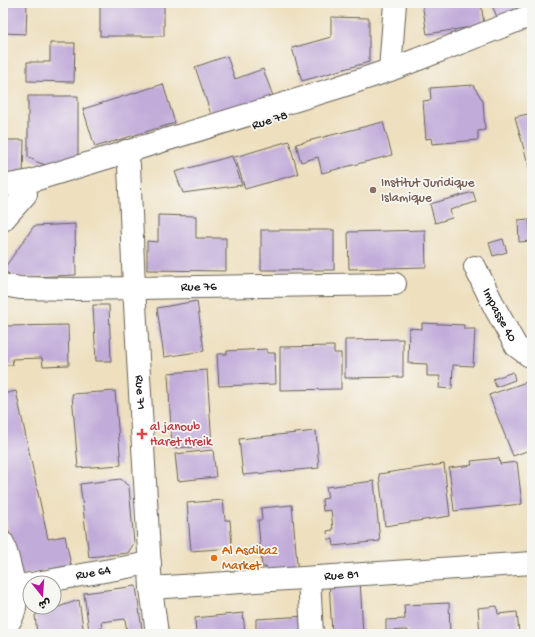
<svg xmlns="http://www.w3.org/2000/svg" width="535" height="637" font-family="'Gochi Hand','Playpen Sans Arabic',sans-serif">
<rect width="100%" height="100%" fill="#f6f6f2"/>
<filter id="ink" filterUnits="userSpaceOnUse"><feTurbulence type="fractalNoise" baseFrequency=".025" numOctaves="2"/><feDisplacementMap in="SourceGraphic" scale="8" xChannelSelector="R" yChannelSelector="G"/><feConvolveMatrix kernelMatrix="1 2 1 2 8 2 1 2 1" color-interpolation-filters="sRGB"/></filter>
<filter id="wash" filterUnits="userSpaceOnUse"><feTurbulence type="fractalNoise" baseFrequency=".012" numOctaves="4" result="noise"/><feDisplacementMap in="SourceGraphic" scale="16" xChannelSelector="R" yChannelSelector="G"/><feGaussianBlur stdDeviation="0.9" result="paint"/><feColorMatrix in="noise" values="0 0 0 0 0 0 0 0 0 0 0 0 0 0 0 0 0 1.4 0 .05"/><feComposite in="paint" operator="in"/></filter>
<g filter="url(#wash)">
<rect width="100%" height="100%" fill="#eee0bf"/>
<g id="blocks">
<g fill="#c1abd9">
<path d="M3,3h24l-1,31 -23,-1z"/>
<rect x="100" y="3" width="64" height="33"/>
<rect x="213" y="3" width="51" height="2"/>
<path d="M422,3h59l3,22 -57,9z"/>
<path d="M491,3h39l-33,14z"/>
<path d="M331,17l38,1v44l-67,19 -10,-33 39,-11z"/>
<path d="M50,43h25l-1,39 -47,-1v-19h23z"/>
<path d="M227,56l8,23 28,-10 10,27 -61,21 -17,-50z"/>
<path d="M163,84l12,39 -80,24 -12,-38z"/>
<path d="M473,85l10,16 2,29 -7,1v9l-46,4 -1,-6 -5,1 -3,-38 8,-1 -1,-12z"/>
<path d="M28,96h50v58l-4,5 -22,8 -15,-5 -9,-5z"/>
<path d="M532,113v65l-17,-61z"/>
<path d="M383,122l9,33 -70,18 -4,-16 -17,5 -5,-18z"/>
<path d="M3,140h21l-1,37h-20z"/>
<path d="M289,141l9,33 -53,15 -10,-32z"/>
<path d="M232,156l10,29 -59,8 -8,-21z"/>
<path d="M473,192l3,10 -26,8 2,8 -17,5 -5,-19z"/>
<path d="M158,215l38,1v22h30v33l-79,-1v-29l11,1z"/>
<path d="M529,219l2,22 -12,1 -1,-22z"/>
<path d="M75,224l1,51 -61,3 -12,-8 31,-44z"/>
<rect x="261" y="230" width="73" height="40"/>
<path d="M425,230l1,37 -77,2 -1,-37z"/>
<path d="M503,239l4,13 -14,4 -4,-13z"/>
<path d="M197,301l7,50 -40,6 -7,-49z"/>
<path d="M93,305h16l2,56h-15z"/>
<path d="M422,323l42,2v4h11l-2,37 -20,-1 -1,24 -13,-1 1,-12h-13v-12l-19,-1 1,-35 13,1z"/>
<path d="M68,325l1,40 -26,1 -1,-8 -30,1 1,6h-10v-39z"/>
<path d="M403,339v38l-58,1v-38z"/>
<path d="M334,346v7h7v36l-61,1v-43z"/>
<path d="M267,349v4h8l1,31 -57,2 -2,-32h10v-3z"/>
<path d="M207,370l5,76 -40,2 -4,-75z"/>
<path d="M513,372l2,8 -19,7 -3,-8z"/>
<path d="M532,380v69l-19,7 -24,-61z"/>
<path d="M16,391l32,148 17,-3 6,29 -53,11 -15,-71v-111z"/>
<path d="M115,391l6,74 -43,3 -6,-74z"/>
<path d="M316,431l3,37 -76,7 -4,-36z"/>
<path d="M213,450l3,27 -38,4 -3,-27z"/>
<path d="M499,458l1,6 17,-2 5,42 -68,7 -5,-43 23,-3 -1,-4z"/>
<path d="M444,464l6,52 -65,10 -6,-52z"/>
<path d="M121,479l8,8 5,56 -6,10 -39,4 -9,-73z"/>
<path d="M374,481l6,60 -46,5 -1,-7 -5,1 -1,-9 6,-1 -2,-20 -8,1 -1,-12 6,-1 -2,-11z"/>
<path d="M223,500l2,20h5l2,28 -41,3 -4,-48z"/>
<path d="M292,505l6,70 -31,3 -1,-11h-4l-4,-47h4l-1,-12z"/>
<path d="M360,579l3,55h-31l-3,-53z"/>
<path d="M136,586l6,44 -15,2 -2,-13 -24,3 1,7 -13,2 -5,-38z"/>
<path d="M79,600l5,34h-47l-2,-19z"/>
<path d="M449,603l1,31h-42v-4l-22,1v-11l19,-1 -1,-14z"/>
<path d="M497,606l1,8 19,-2 2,22h-39l-2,-26z"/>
<path d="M243,613l2,21h-49l-1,-16z"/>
<path d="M307,616l1,18h-52v-15z"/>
</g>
</g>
</g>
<g filter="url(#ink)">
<use href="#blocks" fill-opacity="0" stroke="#666155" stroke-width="1"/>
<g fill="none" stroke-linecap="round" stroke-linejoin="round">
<g stroke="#666155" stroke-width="24">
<g id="minor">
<path d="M390,70l5,-67"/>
<path id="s1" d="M126,151l3,14 5,122 17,301 6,46"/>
<path d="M3,186l28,-5 305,-93 54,-18 142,-55"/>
<path d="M3,220l23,-26"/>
<path id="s2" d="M475,267l20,41 21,38 12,9 4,1"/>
<path id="s3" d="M3,285l17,3 54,1 321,-5"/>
<path d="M3,543l4,12 8,32"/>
<path d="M309,578l3,56"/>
<path id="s4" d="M36,583l114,-20"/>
<path id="s5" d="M151,588l381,-25"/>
<path d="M3,629c13,-12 14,-26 12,-42l15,-3"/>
</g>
</g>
<use href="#minor" stroke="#fff" stroke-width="22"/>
</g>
</g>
<circle fill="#8d6e63" stroke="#f6f6f2" stroke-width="1.5" cx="373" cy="190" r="4"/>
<path fill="#e0444e" stroke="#f6f6f2" stroke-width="1.5" d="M140 428h4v4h4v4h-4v4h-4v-4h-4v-4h4z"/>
<circle fill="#e8710a" stroke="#f6f6f2" stroke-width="1.5" cx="214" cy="558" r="4"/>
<g text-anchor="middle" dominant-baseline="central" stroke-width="3.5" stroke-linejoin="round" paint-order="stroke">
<g font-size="13" fill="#1c1c1c" stroke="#f6f6f2">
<text transform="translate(270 121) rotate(-18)">Rue 78</text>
<text stroke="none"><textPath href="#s3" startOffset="196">Rue 76</textPath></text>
<text stroke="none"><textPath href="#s2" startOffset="54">Impasse 40</textPath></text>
<text stroke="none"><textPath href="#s1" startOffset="242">Rue 71</textPath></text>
<text stroke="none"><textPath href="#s4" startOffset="58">Rue 64</textPath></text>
<text stroke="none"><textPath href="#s5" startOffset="191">Rue 81</textPath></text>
</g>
<g font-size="13" fill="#785e54" stroke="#f6f6f2" text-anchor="start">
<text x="381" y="183">Institut Juridique<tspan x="381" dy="15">Islamique</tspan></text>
</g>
<g font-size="13" fill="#be3a42" stroke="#f6f6f2" text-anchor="start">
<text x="150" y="427">al janoub<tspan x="150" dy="15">Haret Hreik</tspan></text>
</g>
<g font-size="13" fill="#c56008" stroke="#f6f6f2" text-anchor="start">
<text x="222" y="551">Al Asdika2<tspan x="222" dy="15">Market</tspan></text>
</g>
</g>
<rect width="535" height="637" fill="none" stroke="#f6f6f2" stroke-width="16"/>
<g transform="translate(42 595) rotate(163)"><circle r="19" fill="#f6f6f2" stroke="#9f9f9c"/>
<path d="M0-3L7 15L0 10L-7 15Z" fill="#b5179e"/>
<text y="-6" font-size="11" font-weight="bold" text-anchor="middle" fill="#1c1c1c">ش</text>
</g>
</svg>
